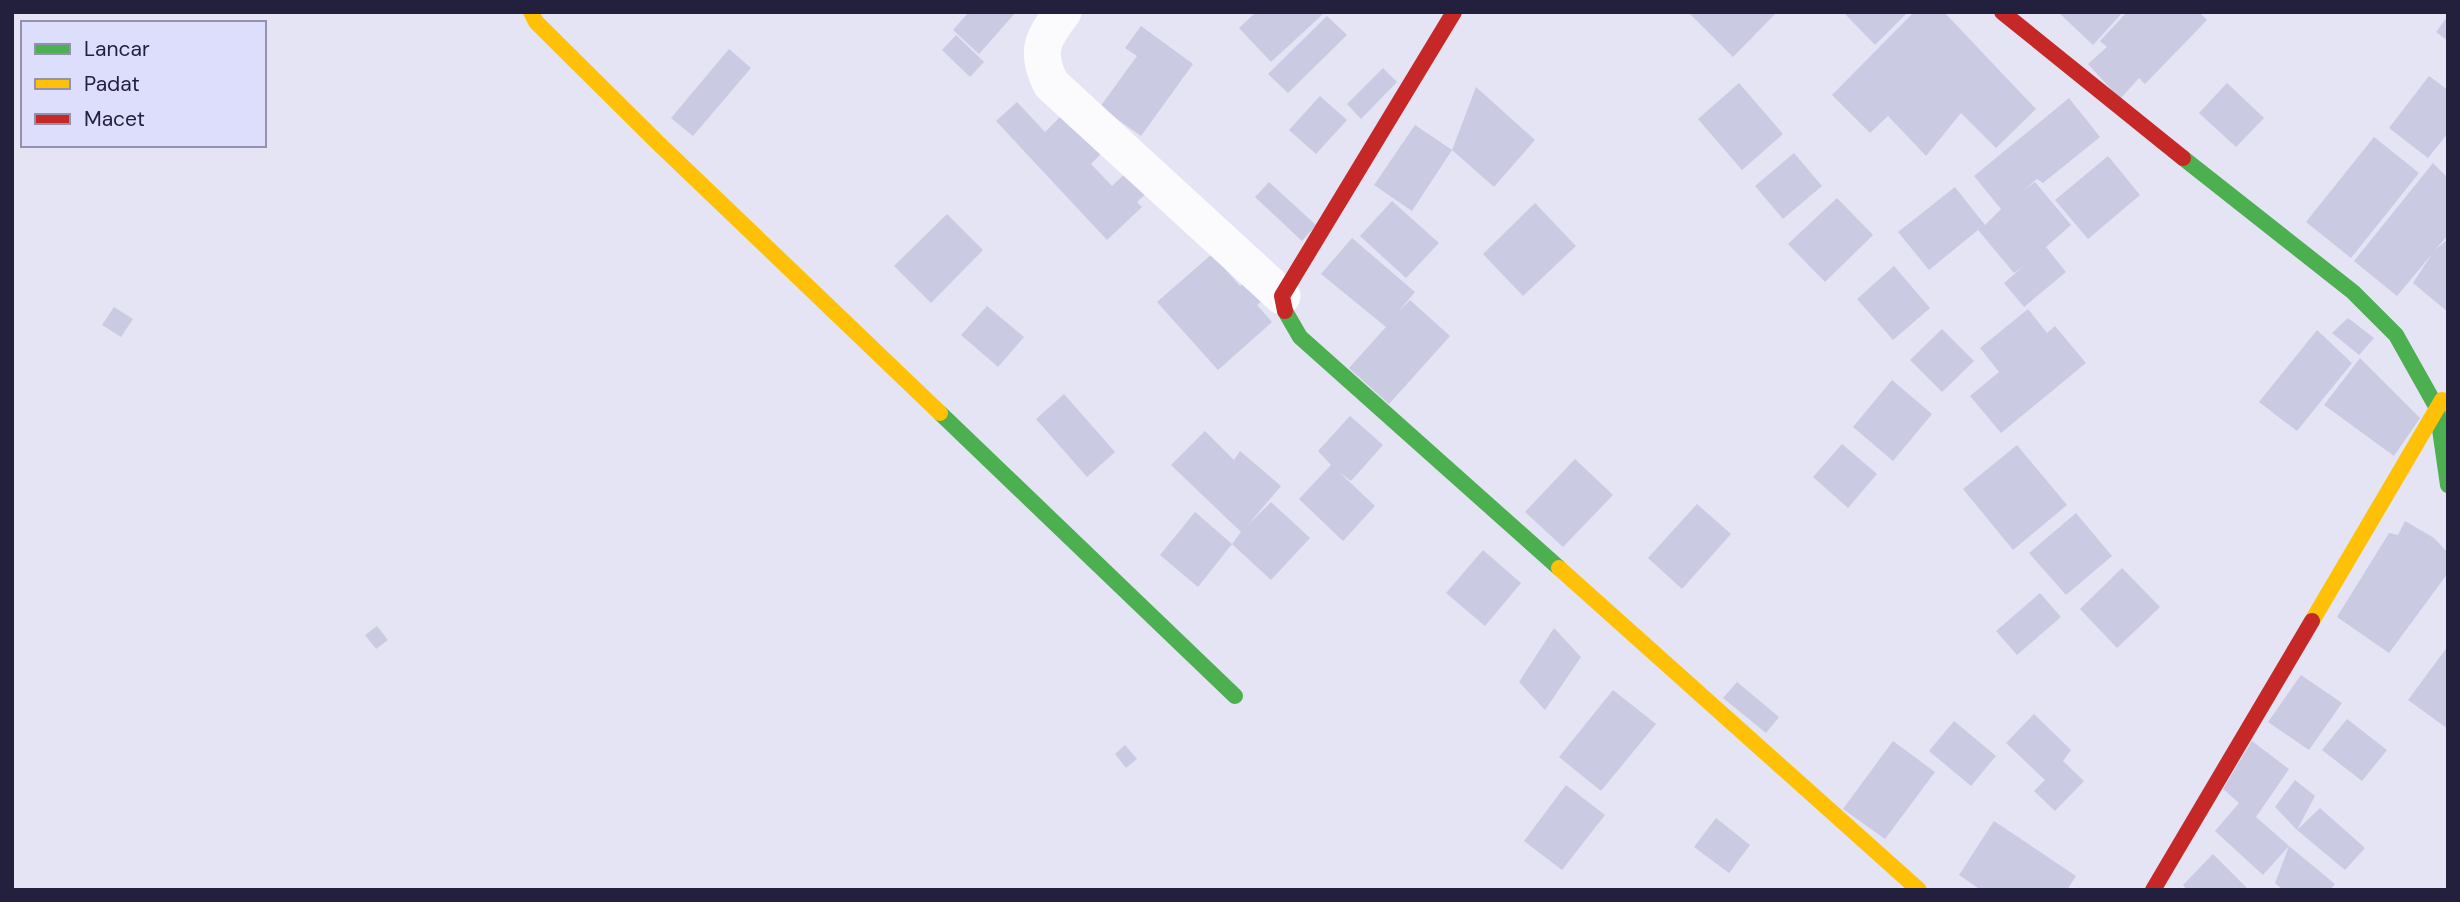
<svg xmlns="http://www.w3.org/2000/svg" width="2460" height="902" font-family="'DM Sans',sans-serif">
<rect width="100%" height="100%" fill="#e4e4f5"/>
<g fill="#cbcae3">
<path d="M969,12h47l-37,42 -26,-24z"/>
<path d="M1256,12h66l1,2 -52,48 -32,-34z"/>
<path d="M1688,12h89l-44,45z"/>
<path d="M1847,12h61l-33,33 -30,-31z"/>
<path d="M1914,12h30l92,97 -40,39 -35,-35 -35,43 -38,-40 -18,17 -38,-38z"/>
<path d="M2058,12h65l-30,33z"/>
<path d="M2127,12h72l8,8 -62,64 -6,-6 -19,21 -32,-35 19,-17 -7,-6z"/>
<path d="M1327,16l20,19 -59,58 -20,-19z"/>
<path d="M2448,16v25l-12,-9z"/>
<path d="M1141,26l52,38 -52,72 -41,-29 37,-51 -12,-8z"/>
<path d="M956,35l28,27 -14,15 -28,-27z"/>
<path d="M729,49l22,19 -58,68 -22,-18z"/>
<path d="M1383,68l14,14 -36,37 -14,-15z"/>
<path d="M2429,76l19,14v43l-20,25 -39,-30z"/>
<path d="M1739,83l44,51 -41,36 -44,-51z"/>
<path d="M2227,83l37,35 -28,29 -37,-34z"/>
<path d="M1476,87l59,53 -41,47 -42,-37z"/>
<path d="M1320,96l27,24 -31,34 -27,-24z"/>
<path d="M2069,98l31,39 -57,46 -6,-4 -15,12 13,-9 36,43 -25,22 20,25 -42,35 -20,-24 21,-18 -11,8 -36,-43 -49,40 -31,-38 57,-45 30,38 16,-16 -27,-33z"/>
<path d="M1017,102l28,30 25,-25 38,40 -17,17 21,22 21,-20 20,21 -16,15 5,5 -35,33 -111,-119z"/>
<path d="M1415,125l37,25 -40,61 -38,-26z"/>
<path d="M2374,137l45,36 -68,85 -45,-36z"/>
<path d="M1794,153l28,33 -39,33 -28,-33z"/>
<path d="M2108,156l32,39 -52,44 -33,-39z"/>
<path d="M2433,163l15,15v57l-13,15 13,-11v73l-35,-29 19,-29 -35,42 -43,-35z"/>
<path d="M1269,182l47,43 -14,16 -47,-44z"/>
<path d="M1837,198l36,37 -48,47 -37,-38z"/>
<path d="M1392,201l47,42 -33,35 -46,-42z"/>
<path d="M1535,203l41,43 -53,50 -40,-42z"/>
<path d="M947,214l36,36 -52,53 -37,-37z"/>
<path d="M1352,238l63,54 -17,20 12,-12 40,36 -61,68 -40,-36 37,-41 -65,-53z"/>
<path d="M1212,254l28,32 10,-8 16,20 -9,7 15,17 -54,48 -61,-68z"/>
<path d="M1894,266l36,42 -37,32 -36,-41z"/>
<path d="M987,306l37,31 -26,30 -37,-32z"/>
<path d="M114,307l19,12 -12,18 -19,-12z"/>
<path d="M2028,309l19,24 8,-7 31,37 -85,70 -31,-37 29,-24 -19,-24z"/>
<path d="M2348,318l26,20 -15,17 -27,-22z"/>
<path d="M1942,329l32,32 -32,31 -32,-32z"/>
<path d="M2317,330l35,33 -55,68 -38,-29z"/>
<path d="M2360,358l60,60 -26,38 -70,-51z"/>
<path d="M1892,380l40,34 -39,47 -40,-34z"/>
<path d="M1064,394l51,58 -28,25 -51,-58z"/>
<path d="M1350,416l33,29 -32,36 -12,-9 36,34 -32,35 -44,-42 32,-34 -13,-14z"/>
<path d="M1205,431l29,29 6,-9 41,35 -34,40 24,-24 39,36 -39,42 -39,-36 9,-12 -70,-67z"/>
<path d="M1842,444l35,30 -29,34 -35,-31z"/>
<path d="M2017,445l50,60 -54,45 -50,-61z"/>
<path d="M1575,459l38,36 -50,52 -38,-35z"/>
<path d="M1697,504l34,30 -49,55 -34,-31z"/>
<path d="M1195,512l37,32 -34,43 -38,-32z"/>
<path d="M2076,513l36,43 -46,39 -37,-42z"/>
<path d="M2405,521l29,17 14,15v20l-59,80 -52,-36 52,-84 9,2z"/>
<path d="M1483,550l38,33 -36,43 -39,-33z"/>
<path d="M2122,568l38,39 -43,41 -37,-39z"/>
<path d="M2040,593l21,24 -44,38 -21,-24z"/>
<path d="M377,626l11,14 -12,9 -11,-14z"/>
<path d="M1554,628l27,29 -36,53 -26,-28z"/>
<path d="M2448,646v83l-40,-29z"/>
<path d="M2301,675l41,28 -33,47 -41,-28z"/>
<path d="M1737,682l42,35 -13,16 -43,-35z"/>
<path d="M1613,690l43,34 -55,67 -42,-34z"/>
<path d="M2034,714l37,36 -8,11 21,20 -29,30 -21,-20 11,-11 -39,-37z"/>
<path d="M2347,719l40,31 -25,31 -40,-31z"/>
<path d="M1954,721l42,35 -25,30 -42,-35z"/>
<path d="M1893,741l42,31 -50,67 -42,-30z"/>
<path d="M2252,741l37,28 -33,48 33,29 -26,29 -48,-44 24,-28 -16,-14z"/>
<path d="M1125,745l12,14 -11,9 -11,-14z"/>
<path d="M2295,780l20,16 -18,34 23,-22 45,40 -20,22 -48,-40 -22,-23z"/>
<path d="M1566,785l39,30 -43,55 -38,-29z"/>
<path d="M1716,818l34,27 -21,28 -35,-26z"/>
<path d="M1994,821l82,55 -9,14h-86l-22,-15z"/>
<path d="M2289,846l46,38 -5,6h-47l-8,-7z"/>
<path d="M2213,854l34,34 -1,2h-59l-4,-5z"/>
</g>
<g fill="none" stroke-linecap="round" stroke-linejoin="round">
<path stroke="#fbfbfe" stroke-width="37" d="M1063,12c-21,27 -28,40 -12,72l231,212"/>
<g stroke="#4caf50" stroke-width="16">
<path d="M2183,158l170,134 43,43 41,73 11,77"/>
<path d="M1285,311l15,26 259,231"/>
<path d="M940,413l295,283"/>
</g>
<g stroke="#ffc107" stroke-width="16">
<path d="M531,12l5,10 120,119 284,272"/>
<path d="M1559,568l360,322"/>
<path d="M2312,621l130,-221"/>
</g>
<g stroke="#c62828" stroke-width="16">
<path d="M2002,12l181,146"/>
<path d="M1285,311l-3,-15 172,-284"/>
<path d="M2153,890l159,-269"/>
</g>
</g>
<rect width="2460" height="902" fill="none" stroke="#22203c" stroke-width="28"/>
<rect x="21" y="21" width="245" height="126" fill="#ddddfc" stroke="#9291af" stroke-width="2"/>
<rect x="35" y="44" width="35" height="10" fill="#4caf50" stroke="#9291af" stroke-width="2"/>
<text x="84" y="56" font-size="21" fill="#22203c">Lancar</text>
<rect x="35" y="79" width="35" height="10" fill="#ffc107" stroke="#9291af" stroke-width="2"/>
<text x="84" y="91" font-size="21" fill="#22203c">Padat</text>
<rect x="35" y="114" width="35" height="10" fill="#c62828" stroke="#9291af" stroke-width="2"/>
<text x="84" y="126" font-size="21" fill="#22203c">Macet</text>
</svg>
